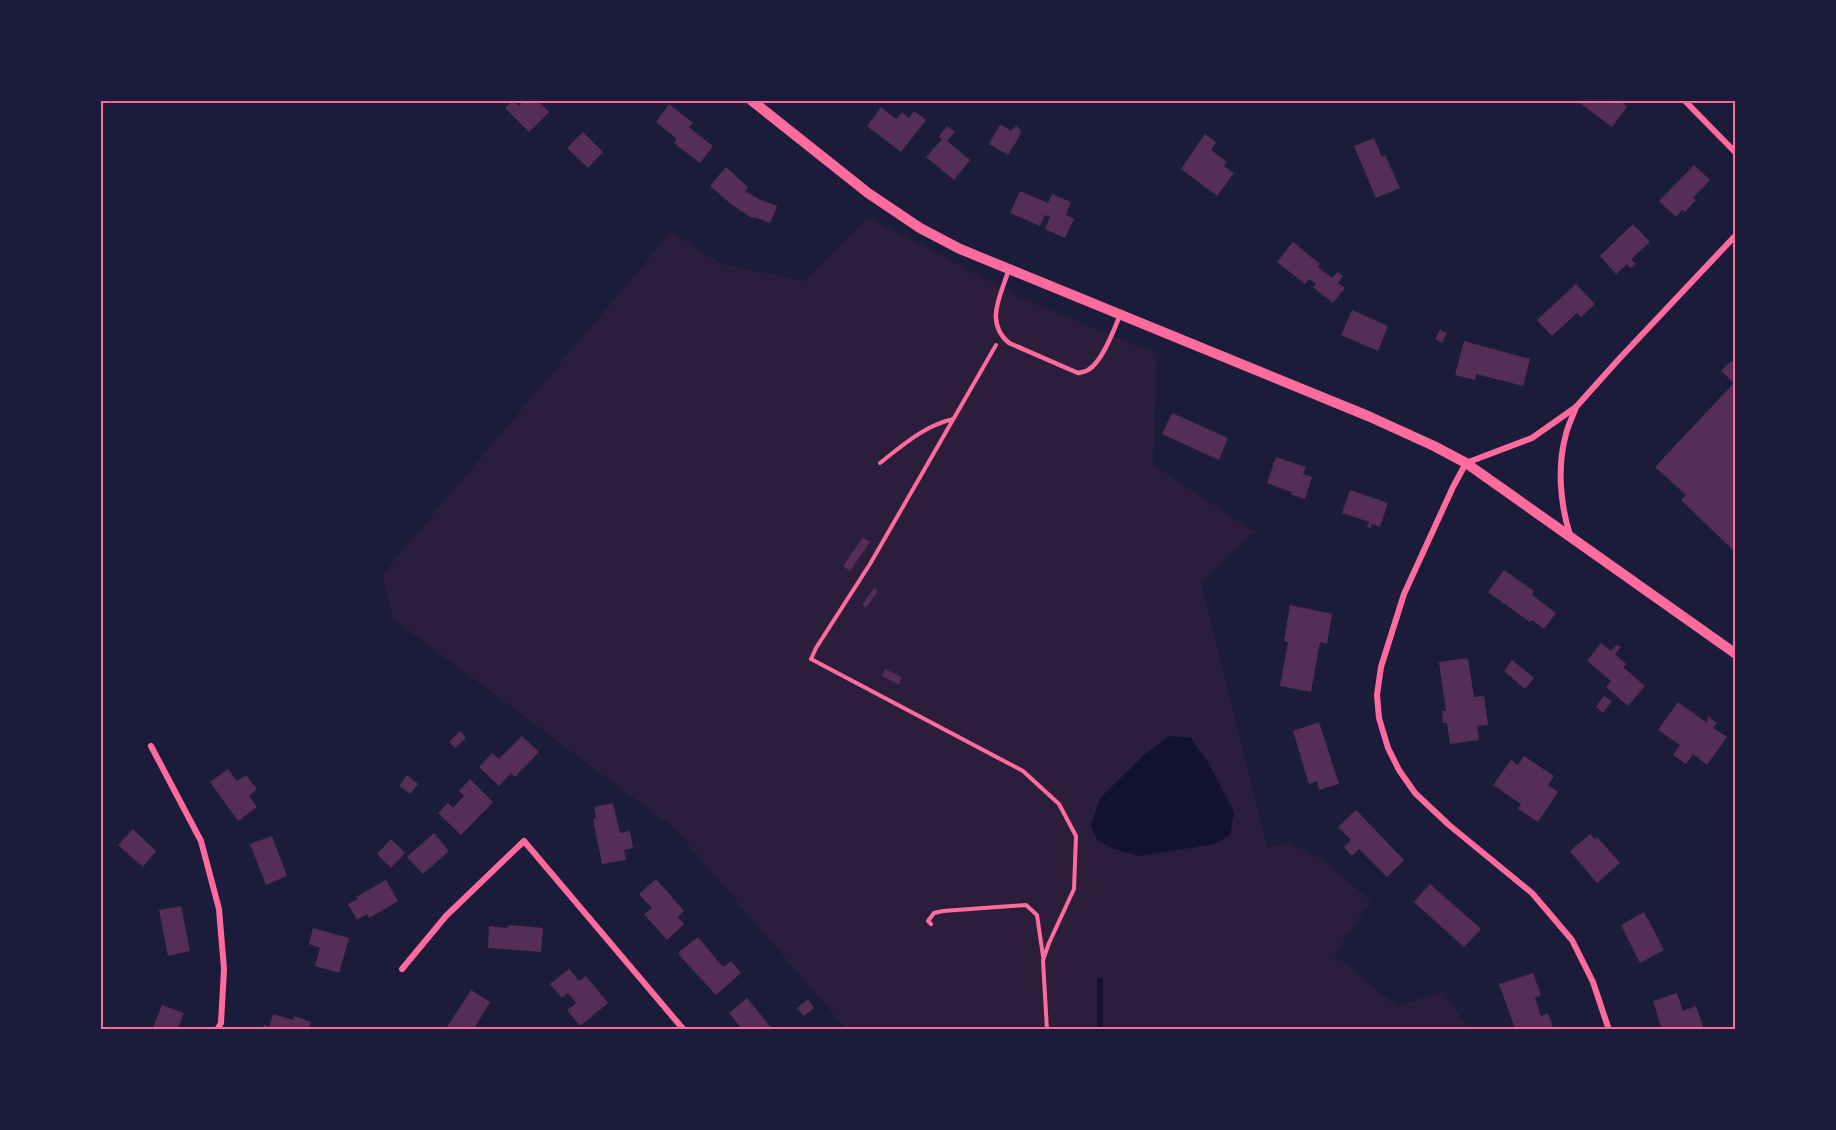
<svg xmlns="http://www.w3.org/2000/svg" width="1836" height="1130" font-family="Overpass,sans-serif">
<rect width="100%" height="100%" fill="#1b1b3a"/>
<path fill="#2a1e3b" d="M868,217l156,82 133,55 -4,111 101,67 -53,50 66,266 22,-6 32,16 50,43 -37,54 64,52 46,-17 24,39h-622l-172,-201 -281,-209 -11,-44 289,-343 51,32 83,17z"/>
<path fill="#12122b" d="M1170,736l21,2 18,26 25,48 -4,23 -15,9 -75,12 -26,-7 -17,-9 -6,-15 9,-27 44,-43z"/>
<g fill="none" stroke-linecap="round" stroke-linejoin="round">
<path stroke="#12122b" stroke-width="6" d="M1100,1030v-49"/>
</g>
<g fill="#542f53">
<path d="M524,100h13l12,12 -20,20 -24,-24 8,-7 6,5z"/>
<path d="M1576,100h43l8,7 -15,20z"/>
<path d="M669,104l24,19 -4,4 24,19 -13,17 -26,-20 3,-4 -21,-17z"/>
<path d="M881,107l15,12 6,-7 7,6 5,-7 12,9 -25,32 -34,-26z"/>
<path d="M1002,125l9,6 5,-5 5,4 -2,7 -11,18 -19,-11 10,-18z"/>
<path d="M947,126l8,6 -8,9 23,19 -16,20 -28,-23 16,-18 -3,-3z"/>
<path d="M583,132l20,20 -15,16 -21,-20z"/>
<path d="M1205,134l11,8 -5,8 16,12 -3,4 10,7 -17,23 -36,-27z"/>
<path d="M1374,138l8,19 3,-2 15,33 -24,10 -22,-52z"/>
<path d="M1694,165l16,15 -17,18 3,2 -11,12 -3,-2 -6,7 -17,-16z"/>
<path d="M726,167l22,20 -3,4 14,8 18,7 -7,17 -16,-6 -2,1 -20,-13 -22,-19z"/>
<path d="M1020,191l28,12 4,-9 19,8 -5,13 8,4 -9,19 -20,-9 5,-12 -5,-2 -5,11 -30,-13z"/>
<path d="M1633,224l17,18 -19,17 5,5 -5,4 -4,-4 -11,10 -16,-18z"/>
<path d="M1293,242l27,22 -2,3 14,11 5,-6 6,4 -5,7 7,5 -12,15 -20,-16 3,-3 -7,-5 -4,5 -28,-22z"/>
<path d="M1576,284l19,20 -14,13 -4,-4 -25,23 -15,-16z"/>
<path d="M1352,310l36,16 -10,25 -37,-16z"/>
<path d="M1440,330l7,3 -5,10 -7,-4z"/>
<path d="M1464,341l66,18 -7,27 -47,-12 -1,6 -20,-5z"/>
<path d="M1731,361l5,4 -2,186 -53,-51 5,-5 -31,-28 79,-84 -13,-12z"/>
<path d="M1172,413l56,25 -9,22 -57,-26z"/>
<path d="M1276,457l30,10 -3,7 9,3 -7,22 -13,-4 -1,-3 -24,-9z"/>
<path d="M1350,490l38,13 -8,24 -8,-3 -1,4 -4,-1 2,-5 -27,-9z"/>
<path d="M863,537l7,5 -20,29 -7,-5z"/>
<path d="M1504,570l30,21 -2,4 24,18 -12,16 -12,-9 -2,2 -42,-30z"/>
<path d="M874,588l3,2v2l-11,16 -4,-3z"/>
<path d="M1290,605l42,9 -5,30 -7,-2 -9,50 -31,-6 8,-44 -4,-1z"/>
<path d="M1601,643l10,8 5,-6 5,2 -6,7 11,10 -3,3 22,19 -17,20 -22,-19 5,-6 -24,-20z"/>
<path d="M1468,658l6,39 10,-1 4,29 -11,1 2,14 -29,4 -3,-21h-4l-1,-12h4l-7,-49z"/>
<path d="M1512,660l22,18 -9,11 -21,-18z"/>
<path d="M885,669l16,8 -2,8 -17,-9z"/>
<path d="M1604,696l8,5 -9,12 -7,-6z"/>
<path d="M1678,702l29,21 1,-7 9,7 -4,5 14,9 -20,28 -14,-11 -7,10 -13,-9 7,-10 -22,-15z"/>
<path d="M1319,722l20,62 -20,6 -2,-9 -8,3 -16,-53z"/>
<path d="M460,731l6,7 -11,10 -6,-6z"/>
<path d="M522,736l17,16 -24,25 -4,-4 -12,13 -20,-19 13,-14 7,6z"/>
<path d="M1524,756l30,20 -6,9 10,7 -20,30 -20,-13 3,-5 -28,-19 18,-25 7,5z"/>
<path d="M228,769l9,12 9,-6 11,14 -8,7 8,11 -19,14 -28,-39z"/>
<path d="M407,775l11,9 -8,10 -11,-8z"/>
<path d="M470,779l23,23 -32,33 -23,-22 10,-10 5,5 11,-12 -5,-5z"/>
<path d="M613,803l7,30 10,-2 3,17 -9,2 2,10 -24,4 -9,-45 3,-1 -2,-11z"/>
<path d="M1356,810l48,50 -17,17 -28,-28 -7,7 -8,-9 7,-7 -13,-13z"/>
<path d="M133,829l23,22 -13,16 -25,-22z"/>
<path d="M434,833l15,18 -26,23 -16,-17z"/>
<path d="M1590,834l5,6 2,-3 23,26 -23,20 -27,-32z"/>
<path d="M272,836l15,40 -21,9 -16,-41z"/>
<path d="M391,839l14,14 -14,15 -14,-14z"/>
<path d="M656,879l28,32 -6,6 6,7 -17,16 -23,-26 8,-6 -13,-14z"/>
<path d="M386,880l12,21 -29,17 -2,-4 -10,6 -9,-16 10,-5 -2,-2z"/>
<path d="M1430,884l51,45 -17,18 -50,-45z"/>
<path d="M181,906l9,45 -22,5 -9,-46z"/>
<path d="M1644,912l20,38 -24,13 -19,-38z"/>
<path d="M510,925l33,3 -2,24 -53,-4 1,-22 17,2z"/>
<path d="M313,928l36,10 -10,35 -24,-7 5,-18 -11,-4z"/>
<path d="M698,937l25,30 8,-6 10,12 -25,22 -37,-40v-3z"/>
<path d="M569,969l10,12 7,-5 22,27 -28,23 -13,-16 9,-7 -8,-10 -6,5 -12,-14z"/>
<path d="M1533,973l8,22 -6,3 6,18 7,-3 6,17h-35l-1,-3 -3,1 -16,-44z"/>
<path d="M471,990l19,12 -17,28h-28z"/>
<path d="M1677,993l6,18 13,-5 8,24h-42l-9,-29z"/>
<path d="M747,998l26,32h-30l-14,-17z"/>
<path d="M808,999l6,9 -10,8 -7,-8z"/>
<path d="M162,1005l22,8 -7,17h-25z"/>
<path d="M273,1014l20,6 1,-4 17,6 -3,8h-46l2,-5 5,2z"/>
</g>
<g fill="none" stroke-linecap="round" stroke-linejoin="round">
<g stroke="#ff6b9d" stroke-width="4">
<path d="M996,345l-126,219 -54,84 -5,11 212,112 36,33 17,32 -2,53 -25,54 -6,17 4,70"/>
<path d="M880,463c23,-18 44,-37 73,-44"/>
<path d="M931,924l-3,-3 6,-8 9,-2 83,-6 11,10 6,41"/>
</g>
<path stroke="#ff6b9d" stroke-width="4.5" d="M1009,269c-8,26 -25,53 0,74l69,30c3,-1 7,-1 10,-3 14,-8 26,-40 32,-55"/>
<g stroke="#ff6b9d" stroke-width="6">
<path d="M1684,100l52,53"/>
<path d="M1570,535c-10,-32 -13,-69 -4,-101 2,-9 7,-18 10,-27"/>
<path d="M151,746l50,95 18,68 5,60 -3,54 -4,7"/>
<path d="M402,969l44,-53 78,-75 160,189"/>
<path d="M1609,1030l-16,-48 -21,-42 -40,-47 -83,-68 -34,-32 -16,-23 -11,-22 -9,-30 -2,-23 4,-28 23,-73 49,-107 13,-24 66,-25 44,-31 43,-48 117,-124"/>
</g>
<path stroke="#ff6b9d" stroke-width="10" d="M751,100l117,93 52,35 40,21 408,167 66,30 32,17 270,191"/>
</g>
<rect width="1836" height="1130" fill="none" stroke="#1b1b3a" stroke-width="204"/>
<rect x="102" y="102" width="1632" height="926" fill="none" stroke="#ff6b9d" stroke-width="2"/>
</svg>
